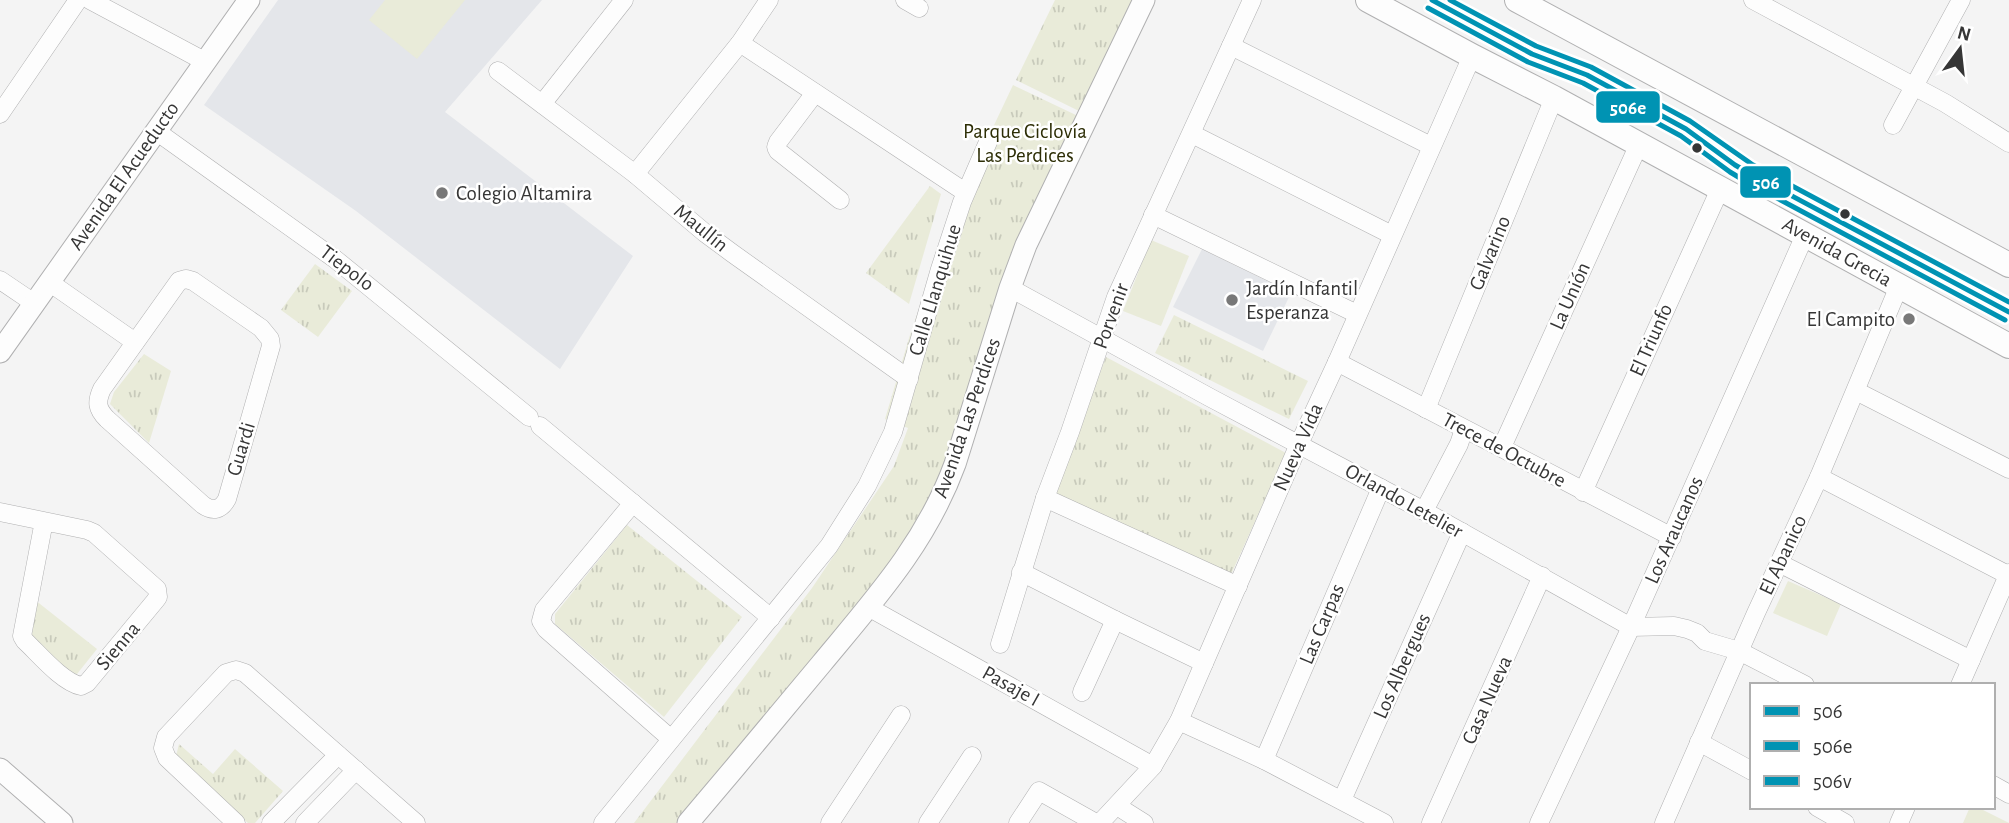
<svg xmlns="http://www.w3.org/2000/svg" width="2009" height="823" font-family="'Alegreya Sans',sans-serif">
<defs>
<pattern id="grass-tufts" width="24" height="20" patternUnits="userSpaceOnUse" patternTransform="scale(1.75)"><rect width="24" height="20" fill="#e9ebd9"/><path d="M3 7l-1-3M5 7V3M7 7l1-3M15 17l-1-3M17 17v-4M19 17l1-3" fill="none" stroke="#c8cabb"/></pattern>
</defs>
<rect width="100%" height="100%" fill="#f4f4f4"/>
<g fill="#e4e6ea">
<path d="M278,0h264l-97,112 188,144 -73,113 -204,-158 -152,-106z"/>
<path d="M1202,249l89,44 -28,58 -90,-44z"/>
</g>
<g fill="url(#grass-tufts)">
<path d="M1055,0h79l-53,112 -65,-32z"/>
<path d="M1013,85l65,31 -134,359 -33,74 -234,274h-43l178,-235 82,-122 14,-38 -23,-9 25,-84 42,-121z"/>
<path d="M930,186l11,8 -32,110 -43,-31z"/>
<path d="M315,264l37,27 -34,46 -37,-27z"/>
<path d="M1174,315l134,66 -19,38 -134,-66z"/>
<path d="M144,354l27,17 -22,72 -39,-39 4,-12z"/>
<path d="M1106,357l180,96 -57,126 -175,-85z"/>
<path d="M627,525l115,92 -78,100 -109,-93v-10z"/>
<path d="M35,600l62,49 -20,25 -16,-3 -29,-36z"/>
<path d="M179,744l34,30 22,-25 48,42 -28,32h-7l-73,-63z"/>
</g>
<g fill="#e9ebd9">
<path d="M385,0h80l-48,59 -48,-39z"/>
<path d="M1151,240l38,16 -28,70 -38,-15z"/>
<path d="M1788,581l53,23 -14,32 -54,-23z"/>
<path d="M1970,807h7l32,16h-46z"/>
</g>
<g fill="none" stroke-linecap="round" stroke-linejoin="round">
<g stroke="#b0b0b1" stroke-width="19">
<g id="minor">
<path d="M90,0l116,62"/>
<path d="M905,0l14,8"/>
<path d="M1753,0l192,103 64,40"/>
<path d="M740,43l225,149"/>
<path d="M1231,46l200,100"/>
<path d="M498,71l137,103 70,59 27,20 177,126"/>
<path d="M815,93l-37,49 -2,5 2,4 62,49"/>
<path d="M542,104l82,-104"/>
<path d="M0,114l78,-114"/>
<path d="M1893,125l68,-125"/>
<path d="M156,131l179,128 194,158"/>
<path d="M1192,134l200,101"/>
<path d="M635,174l105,-131 29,-43"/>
<path d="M1153,215l204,99"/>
<path d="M186,279l7,2 68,47 9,11 1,7 -44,153c-6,11 -14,13 -24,6l-96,-86c-10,-10 -11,-17 -5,-30l77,-108z"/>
<path d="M0,280l34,23"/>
<path d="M49,282l86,60"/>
<path d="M1010,288l199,109 215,114 207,116 43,-1 13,3 10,4 8,8 34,10 66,34"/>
<path d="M1337,362l335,175"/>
<path d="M1856,391l153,78"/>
<path d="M1426,409l128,-311"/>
<path d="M540,426l231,192"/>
<path d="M1502,447l137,-303"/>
<path d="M1819,477l189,98"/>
<path d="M1583,492l137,-303"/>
<path d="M1045,498l193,88"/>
<path d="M633,503l-89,107 -3,11 5,8 125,110"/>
<path d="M1424,511l35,-67 5,-15"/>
<path d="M0,512l87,18 7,3 63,56 1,8 -3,4 -68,82 -6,3c-19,-4 -42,-32 -56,-45l-3,-5 22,-115"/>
<path d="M1779,563l192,97"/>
<path d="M1021,572l94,48 89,43"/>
<path d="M868,607l285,159"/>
<path d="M1000,644l45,-146 25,-66 46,-135 136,-297"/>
<path d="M1960,685l49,-112"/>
<path d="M1082,692l33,-72"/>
<path d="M1179,721l85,39 120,63"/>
<path d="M1699,742l53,29"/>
<path d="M1264,760l117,-272"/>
<path d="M1993,785l16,9"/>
<path d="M1342,800l120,-268"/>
<path d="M1117,806l27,17"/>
<path d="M1817,807l28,16"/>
<path d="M236,823l-69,-65 -4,-10 3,-11 60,-64 10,-3 9,3 171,150"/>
<path d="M271,823l67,-68"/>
<path d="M305,823l51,-53"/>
<path d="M603,823l226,-277 38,-60 26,-54 47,-163 22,-67 26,-60"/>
<path d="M830,823l71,-108"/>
<path d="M928,823l44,-67"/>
<path d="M1018,823l21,-32 57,32"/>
<path d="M1100,823l53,-57 26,-45 120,-277 38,-82 135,-306"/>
<path d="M1431,823l111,-247"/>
<path d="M1539,823l92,-196 174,-392"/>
<path d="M1664,823l92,-210 63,-136 80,-191"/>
<path d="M1899,823l7,-16"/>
</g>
</g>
<g stroke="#b0b0b1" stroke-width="23">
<g id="tertiary">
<path d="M0,352l249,-352"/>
<path d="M0,769l62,54"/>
<path d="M688,823c45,-53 90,-107 134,-160 53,-64 104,-120 133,-199l55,-176 16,-43 118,-245"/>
</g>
</g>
<g stroke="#b0b0b1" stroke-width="26">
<g id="secondary">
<path d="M1368,0l104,56 82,42 455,248"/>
<path d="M1517,0l492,265"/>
</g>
</g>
<use href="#minor" stroke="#fdfdfd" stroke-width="18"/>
<use href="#tertiary" stroke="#fdfdfd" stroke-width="21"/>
<use href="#secondary" stroke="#fdfdfd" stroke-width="24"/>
<g stroke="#fff" stroke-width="10">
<path id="bus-1" d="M1432,0l100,54 55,21 99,54 49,36 14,8 260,139"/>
</g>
<g stroke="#fff" stroke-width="10">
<path id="bus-2" d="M1428,8l100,54 55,21 98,53 49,36 15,9 260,139"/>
</g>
<g stroke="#fff" stroke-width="10">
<path id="bus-3" d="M1450,0l86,46 55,21 99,54 63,44 256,137"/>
</g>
<use href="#bus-1" stroke="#0093b3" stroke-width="5"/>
<use href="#bus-2" stroke="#0093b3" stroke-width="5"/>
<use href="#bus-3" stroke="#0093b3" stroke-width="5"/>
</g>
<g fill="#363636" stroke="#fff" stroke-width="2.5">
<circle cx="1697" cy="148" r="6"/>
<circle cx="1845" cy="214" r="6"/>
</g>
<g fill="#787878" stroke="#fff" stroke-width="2.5">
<circle cx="442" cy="193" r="7"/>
<circle cx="1232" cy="300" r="7"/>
<circle cx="1909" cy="319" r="7"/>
</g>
<g text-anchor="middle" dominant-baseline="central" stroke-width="5" stroke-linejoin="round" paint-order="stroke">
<g font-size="21" fill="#2d2e06" stroke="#fff">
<text x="1025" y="131">Parque Ciclovía<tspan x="1025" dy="24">Las Perdices</tspan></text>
</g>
<g font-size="21" fill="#363636" stroke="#fff">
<text transform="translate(124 176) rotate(-55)">Avenida El Acueducto</text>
<text transform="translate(701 228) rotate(39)">Maullín</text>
<text transform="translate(1837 252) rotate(29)">Avenida Grecia</text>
<text transform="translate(1490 253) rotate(-68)">Galvarino</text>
<text transform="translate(347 268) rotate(37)">Tiepolo</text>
<text transform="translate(935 290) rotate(-73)">Calle Llanquihue</text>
<text transform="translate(1570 296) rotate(-66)">La Unión</text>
<text transform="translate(1111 316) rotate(-70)">Porvenir</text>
<text transform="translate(1651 340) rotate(-66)">El Triunfo</text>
<text transform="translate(967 418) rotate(-71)">Avenida Las Perdices</text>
<text transform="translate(1298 447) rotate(-66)">Nueva Vida</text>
<text transform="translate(241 449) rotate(-73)">Guardi</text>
<text transform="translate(1504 450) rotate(28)">Trece de Octubre</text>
<text transform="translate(1404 501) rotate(29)">Orlando Letelier</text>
<text transform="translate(1674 530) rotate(-66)">Los Araucanos</text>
<text transform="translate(1783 555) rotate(-65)">El Abanico</text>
<text transform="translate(1322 624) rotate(-67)">Las Carpas</text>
<text transform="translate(118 646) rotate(-50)">Sienna</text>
<text transform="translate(1402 666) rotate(-66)">Los Albergues</text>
<text transform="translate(1011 686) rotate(29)">Pasaje I</text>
<text transform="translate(1487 700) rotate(-66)">Casa Nueva</text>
</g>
<g font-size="21" fill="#363636" stroke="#fff" text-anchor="start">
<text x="456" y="193">Colegio Altamira</text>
<text x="1246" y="288">Jardín Infantil<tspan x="1246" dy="24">Esperanza</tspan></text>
<text x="1895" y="319" text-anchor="end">El Campito</text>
</g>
</g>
<g stroke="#fff" stroke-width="2.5">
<rect x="1595" y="90" width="66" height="34" rx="7" fill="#0093b3"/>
<rect x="1739" y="165" width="53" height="34" rx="7" fill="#0093b3"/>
</g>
<g font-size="19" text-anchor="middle" font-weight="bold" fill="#fff">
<text x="1628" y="114">506e</text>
<text x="1766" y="189">506</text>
</g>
<rect x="1750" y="683" width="245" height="126" fill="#ffffff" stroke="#afafaf" stroke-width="2"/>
<rect x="1764" y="706" width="35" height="10" fill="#0093b3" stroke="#afafaf" stroke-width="2"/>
<text x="1813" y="718" font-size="21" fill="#363636">506</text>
<rect x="1764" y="741" width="35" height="10" fill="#0093b3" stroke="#afafaf" stroke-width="2"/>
<text x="1813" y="753" font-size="21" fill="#363636">506e</text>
<rect x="1764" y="776" width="35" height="10" fill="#0093b3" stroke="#afafaf" stroke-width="2"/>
<text x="1813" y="788" font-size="21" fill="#363636">506v</text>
<g transform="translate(1960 49) rotate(15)" stroke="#ffffff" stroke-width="5" paint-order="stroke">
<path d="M0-5L12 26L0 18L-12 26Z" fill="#363636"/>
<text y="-10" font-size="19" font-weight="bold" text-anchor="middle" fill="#363636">N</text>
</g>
</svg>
